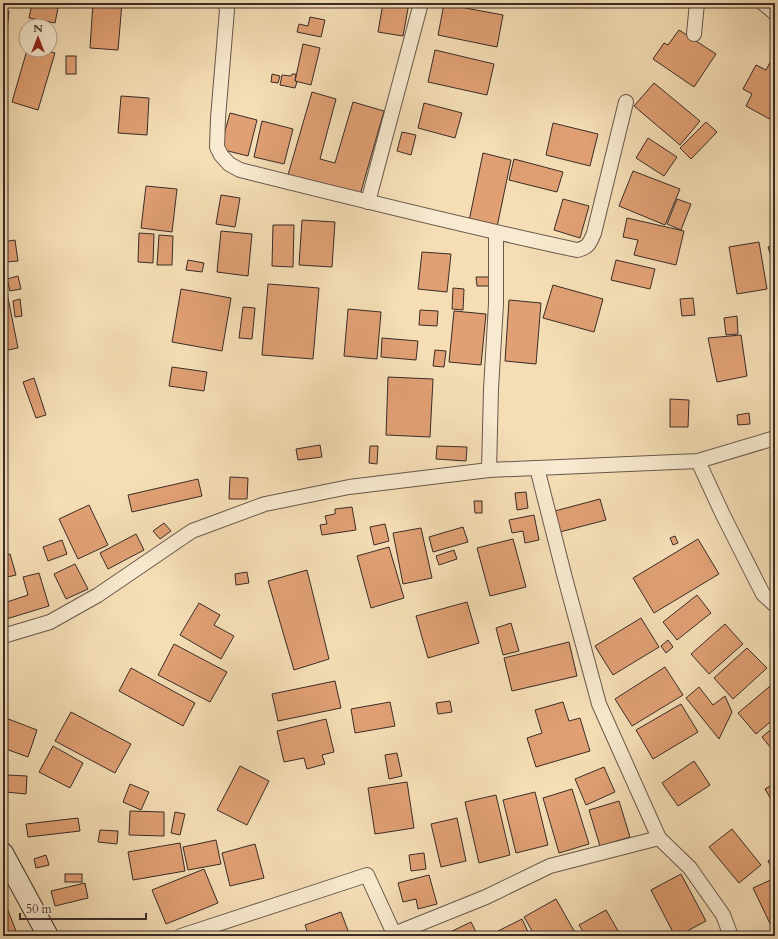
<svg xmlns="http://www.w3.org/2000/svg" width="778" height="939" font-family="Cardo,serif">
<rect width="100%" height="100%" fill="#f5deb6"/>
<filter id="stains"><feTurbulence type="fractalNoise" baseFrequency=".005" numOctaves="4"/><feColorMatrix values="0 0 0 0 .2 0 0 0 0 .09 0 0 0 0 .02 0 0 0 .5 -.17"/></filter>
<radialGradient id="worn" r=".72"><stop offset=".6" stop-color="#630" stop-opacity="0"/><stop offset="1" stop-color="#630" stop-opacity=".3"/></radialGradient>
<g fill="#e0a074" stroke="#392c27">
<path d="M32,3h27l-4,20 -26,-5z"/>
<path d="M93,3h29l-4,47 -28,-2z"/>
<path d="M383,3h26l-6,33 -25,-4z"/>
<path d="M444,4l59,11 -6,32 -59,-12z"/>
<path d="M3,10l6,1 -3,28 -3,-1z"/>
<path d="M310,17l15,3 -4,17 -24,-5 2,-8 9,2z"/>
<path d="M679,30l37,24 -22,33 -41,-28 11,-16 4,2z"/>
<path d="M303,44l17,4 -9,37 -16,-4z"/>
<path d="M27,50h17l11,3 -17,57 -26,-8z"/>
<path d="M435,50l59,14 -7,31 -59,-13z"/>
<rect x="66" y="56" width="10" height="18"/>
<path d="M773,57l2,1v64l-29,-16 6,-12 -9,-5 13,-24 10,5z"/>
<path d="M272,74l8,2 -2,7 -7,-1z"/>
<path d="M292,74h4l-1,7 2,1 -2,6 -15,-3 2,-10 9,1z"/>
<path d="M654,83l46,38 -20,24 -46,-39z"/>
<path d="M312,92l24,7 -16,60 15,4 18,-61 31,9 -24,84 -72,-20z"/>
<path d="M121,96l28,2 -2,37 -29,-2z"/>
<path d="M424,103l38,10 -7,25 -37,-10z"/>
<path d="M230,113l27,7 -9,36 -28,-7z"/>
<path d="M262,121l31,8 -9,35 -30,-7z"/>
<path d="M706,122l11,10 -26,27 -11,-11z"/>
<path d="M553,123l45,11 -8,32 -44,-11z"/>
<path d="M402,132l14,3 -5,20 -14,-4z"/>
<path d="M648,138l29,19 -13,19 -28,-18z"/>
<path d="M483,153l28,7 -14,67 -28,-6z"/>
<path d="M514,159l49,13 -6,20 -48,-12z"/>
<path d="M633,171l47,18 -15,36 -46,-19z"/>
<path d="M146,186l31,3 -5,43 -31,-4z"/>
<path d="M221,195l19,3 -5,29 -19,-3z"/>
<path d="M563,199l26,7 -9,32 -26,-8z"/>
<path d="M677,199l14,5 -10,26 -14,-6z"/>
<path d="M627,218l57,13 -8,34 -42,-10 4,-15 -15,-3z"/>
<path d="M302,220l33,2 -3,45 -33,-2z"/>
<path d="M273,225h21l-1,42 -21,-1z"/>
<path d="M221,231l31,3 -4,42 -31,-4z"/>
<path d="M139,233l15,1 -1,29 -15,-1z"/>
<path d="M159,235l14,1 -1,29h-15z"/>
<path d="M15,240l3,21 -12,1 -3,-20z"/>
<path d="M759,242l8,47 -30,5 -8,-47z"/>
<path d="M775,245v24l-7,-22z"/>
<path d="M422,252l29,2 -4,38 -29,-3z"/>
<path d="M188,260l16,3 -2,9 -16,-2z"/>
<path d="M616,260l39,9 -5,20 -39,-9z"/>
<path d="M3,273l15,75 -15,3z"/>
<path d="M18,276l3,13 -11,2 -3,-12z"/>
<path d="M476,277h13v9h-12z"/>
<path d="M268,284l51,4 -6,71 -51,-4z"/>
<path d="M553,285l50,14 -9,33 -51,-14z"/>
<path d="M453,288l11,1 -1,21 -11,-1z"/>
<path d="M181,289l50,9 -9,53 -50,-9z"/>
<path d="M693,298l2,17 -13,1 -2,-17z"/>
<path d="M20,299l2,17 -7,1 -2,-16z"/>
<path d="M509,300l32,3 -5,61 -31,-3z"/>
<path d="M243,307l12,1 -3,31 -13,-1z"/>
<path d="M348,309l33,3 -4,47 -33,-3z"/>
<path d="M420,310l18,1 -1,15 -18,-1z"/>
<path d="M454,311l32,3 -5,51 -32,-3z"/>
<path d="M737,316l1,18 -12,1 -2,-17z"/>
<path d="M741,335l6,41 -30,6 -9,-44z"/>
<path d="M382,338l36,3 -2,19 -35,-3z"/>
<path d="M435,350l11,1 -2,16 -11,-1z"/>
<path d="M172,367l35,5 -3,19 -35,-5z"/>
<path d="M388,377l45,2 -3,58 -44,-2z"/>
<path d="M34,378l12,37 -10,3 -13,-36z"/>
<path d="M670,399l19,1 -1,27h-18z"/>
<path d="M749,413l1,11 -12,1 -1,-10z"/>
<path d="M320,445l2,12 -24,3 -2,-11z"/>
<path d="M370,446h8l-1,18 -8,-1z"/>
<path d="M437,446l30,1 -1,14 -30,-2z"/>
<path d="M230,477l18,1 -1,21h-18z"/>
<path d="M198,479l4,17 -70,16 -4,-17z"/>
<path d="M526,492l2,16 -11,2 -2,-17z"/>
<path d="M600,499l6,21 -50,13 -5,-21z"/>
<path d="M474,501h8v12h-7z"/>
<path d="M89,505l19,40 -30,14 -19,-40z"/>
<path d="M352,507l4,23 -34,5 -2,-10 7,-1 -2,-8 10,-2v-5z"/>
<path d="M534,515l5,25 -14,3 -2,-12 -11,2 -3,-13z"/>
<path d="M164,523l7,8 -11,8 -7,-8z"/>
<path d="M385,524l4,17 -15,4 -4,-18z"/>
<path d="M463,527l5,15 -35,10 -4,-15z"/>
<path d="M421,528l11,50 -29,6 -10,-51z"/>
<path d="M136,534l8,16 -36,19 -8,-16z"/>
<path d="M675,536l3,7 -5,2 -3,-7z"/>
<path d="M513,539l13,48 -36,9 -13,-48z"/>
<path d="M698,539l21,35 -65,39 -21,-35z"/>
<path d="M62,540l5,14 -19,7 -5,-14z"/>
<path d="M389,547l15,51 -33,10 -14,-52z"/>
<path d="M454,550l3,9 -18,6 -3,-9z"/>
<path d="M10,554l6,21 -13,3v-22z"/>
<path d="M75,564l13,25 -22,10 -12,-25z"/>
<path d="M307,570l22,89 -35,11 -26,-89z"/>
<path d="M247,572l2,11 -13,2 -1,-11z"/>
<path d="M39,573l10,33 -46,14v-30l4,12 21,-7 -5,-18z"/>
<path d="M697,595l14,18 -34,27 -14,-18z"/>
<path d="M467,602l12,41 -51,15 -12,-42z"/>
<path d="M199,603l21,12 -6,10 20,11 -13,23 -41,-24z"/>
<path d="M641,618l18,29 -46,28 -18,-29z"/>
<path d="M511,623l8,28 -16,4 -7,-27z"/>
<path d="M725,624l18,20 -34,30 -18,-20z"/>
<path d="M668,640l5,7 -7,6 -5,-7z"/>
<path d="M569,642l8,34 -65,15 -8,-33z"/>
<path d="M174,644l53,28 -17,30 -52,-27z"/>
<path d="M747,648l20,20 -34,31 -19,-21z"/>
<path d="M665,667l18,28 -51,31 -17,-27z"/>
<path d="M131,668l64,35 -12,23 -64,-35z"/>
<path d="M335,681l6,27 -63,13 -6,-27z"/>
<path d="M775,682v36l-19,16 -18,-21z"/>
<path d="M699,687l14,18 12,-9 7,16 -13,27 -33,-41z"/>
<path d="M450,701l2,11 -14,2 -2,-11z"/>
<path d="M390,702l5,24 -40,7 -4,-24z"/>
<path d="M563,702l6,19 11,-3 10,33 -54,16 -9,-29 15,-5 -7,-23z"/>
<path d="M681,704l17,28 -45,27 -17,-29z"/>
<path d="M71,712l60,32 -16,29 -60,-32z"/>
<path d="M3,717l34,13 -9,27 -25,-9z"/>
<path d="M326,719l8,33 -12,3 3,9 -18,5 -3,-11 -20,4 -7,-31z"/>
<path d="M775,726v27l-13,-16z"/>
<path d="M53,746l30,17 -13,25 -31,-16z"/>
<path d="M397,753l5,23 -13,3 -4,-24z"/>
<path d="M694,761l16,24 -32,21 -16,-23z"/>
<path d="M240,766l29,15 -22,44 -30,-15z"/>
<path d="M604,767l11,25 -29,13 -11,-26z"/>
<path d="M7,775l20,1 -1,18 -20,-2z"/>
<path d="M407,782l7,46 -39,6 -7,-46z"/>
<path d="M775,783v23l-10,-17z"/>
<path d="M130,784l19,8 -8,18 -18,-8z"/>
<path d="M572,789l17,55 -30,9 -16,-55z"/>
<path d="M535,792l13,53 -32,8 -13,-53z"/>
<path d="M496,795l14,60 -31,8 -14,-61z"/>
<path d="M619,801l11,36 -30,9 -11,-36z"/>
<path d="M130,811l34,1v24l-35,-1z"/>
<path d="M175,812l10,2 -5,21 -9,-2z"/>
<path d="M78,818l2,13 -52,6 -2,-13z"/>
<path d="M457,818l9,43 -25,6 -10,-43z"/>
<path d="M732,829l29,36 -22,18 -30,-36z"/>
<path d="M100,830l18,1 -1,13 -19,-2z"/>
<path d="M216,840l5,24 -33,6 -5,-23z"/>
<path d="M180,843l5,28 -52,9 -5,-28z"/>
<path d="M255,844l9,34 -34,8 -8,-33z"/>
<path d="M424,853l2,16 -15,2 -2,-16z"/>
<path d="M46,855l3,10 -13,3 -2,-9z"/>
<path d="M775,858v16l-7,-13z"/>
<path d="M204,869l14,34 -52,21 -14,-34z"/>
<rect x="65" y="874" width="17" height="8"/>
<path d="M681,874l25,47 -28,15h-3l-24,-46z"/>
<path d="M429,875l8,29 -19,5 -2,-10 -13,3 -5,-19z"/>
<path d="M775,878v56l-22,-46z"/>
<path d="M85,883l3,15 -33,8 -4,-15z"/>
<path d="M556,899l21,37h-42l-11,-19z"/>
<path d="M7,908l11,28h-15v-26z"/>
<path d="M606,910l15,26h-35l-7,-11z"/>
<path d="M341,912l9,24h-41l-4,-11z"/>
<path d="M522,919l8,17h-30l-2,-5z"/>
<path d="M471,922l7,14h-33l-1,-1z"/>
</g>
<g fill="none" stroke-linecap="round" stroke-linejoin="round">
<g stroke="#68584b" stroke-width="16">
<g id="street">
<path d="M225,3l2,7 -9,108 -1,29 4,8 8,9 11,6c112,28 224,56 337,80 11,-2 13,-7 17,-17l32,-131"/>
<path d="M763,3l12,10"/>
<path d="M694,34l3,-31"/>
<path d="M368,202l53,-199"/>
<path d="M698,461l25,54 40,79 12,11"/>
<path d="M537,468l28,110 34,126 60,134 31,30 33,47 8,21"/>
<path d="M489,470l2,-81 5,-85v-71"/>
<path d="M3,636l47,-14 48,-27 94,-64 73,-27 84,-17 140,-17 209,-9 77,-23"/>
<path d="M394,934l92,-37 64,-31 109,-28"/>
<path d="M181,936l186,-61 28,61"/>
</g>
</g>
<g stroke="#392c27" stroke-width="22">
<path id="secondary" d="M3,853l45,83"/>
</g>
<use href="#street" stroke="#f8ead0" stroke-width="14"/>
<use href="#secondary" stroke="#f8ead0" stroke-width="20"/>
</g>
<rect width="778" height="939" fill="none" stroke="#f5deb6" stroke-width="16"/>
<rect x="4" y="4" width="770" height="931" fill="none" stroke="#392c27" stroke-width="2"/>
<rect x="8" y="8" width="762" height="923" fill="none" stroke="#392c27"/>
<g transform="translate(38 38)"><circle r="19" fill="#f8ead0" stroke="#ac9e8c"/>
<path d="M0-3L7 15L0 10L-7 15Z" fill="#8f2418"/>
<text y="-6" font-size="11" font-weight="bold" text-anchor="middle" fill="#392c27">N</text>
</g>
<path d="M20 913v6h126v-6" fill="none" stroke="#392c27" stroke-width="2"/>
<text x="26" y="913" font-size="12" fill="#392c27" stroke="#f8ead0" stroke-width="3" paint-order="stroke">50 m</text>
<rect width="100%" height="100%" filter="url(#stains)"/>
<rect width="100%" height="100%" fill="url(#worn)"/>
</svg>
